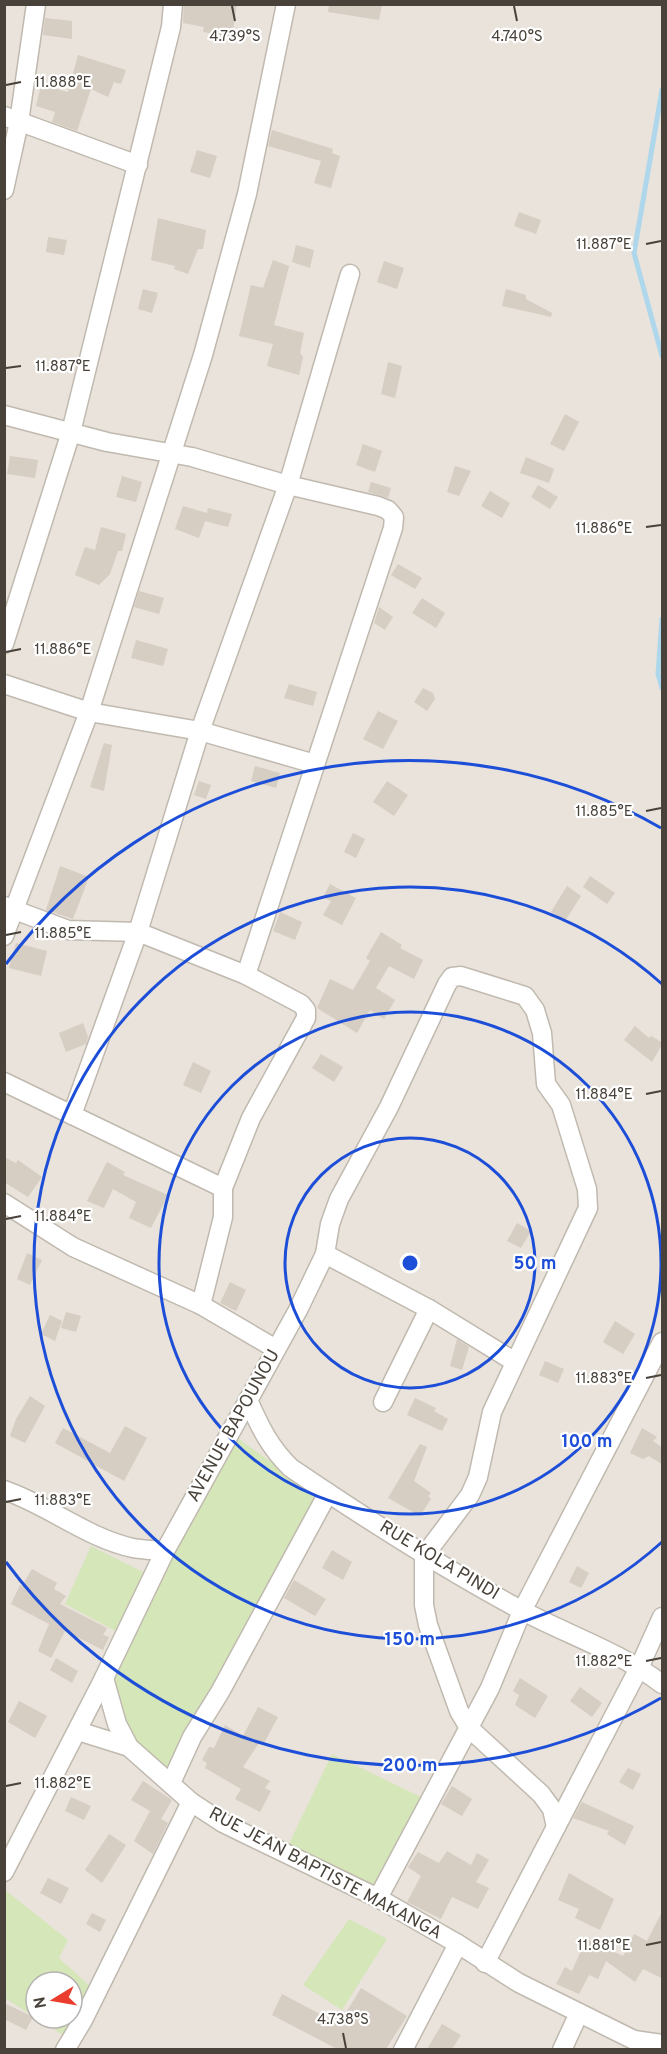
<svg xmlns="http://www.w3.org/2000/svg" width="667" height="2054" font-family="Overpass,sans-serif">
<rect width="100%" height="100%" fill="#f5f2ec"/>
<path fill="#e9e3db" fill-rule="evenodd" d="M5,5h657v2044l-657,1zM36,1982h36v36h-36z"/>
<g fill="#d5e6b9">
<path d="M235,1436l84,61 -150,276 -44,-42 -15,-52z"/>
<path d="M91,1546l60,30 -30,58 -56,-30z"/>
<path d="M332,1754l95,46 -54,88 -86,-40z"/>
<path d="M4,1889l64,51 -9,18 34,31 -27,48 -29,-19h35v-36h-36v36l-31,-20z"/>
<path d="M349,1919l38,20 -45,71 -39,-25z"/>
</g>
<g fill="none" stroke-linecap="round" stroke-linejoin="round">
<g stroke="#aed7ec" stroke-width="5">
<path d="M662,90l-28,163 28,103"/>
<path d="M662,619l-4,55 4,14"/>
</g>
</g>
<g fill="#d6cdc3">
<path d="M184,4h53l-5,33 -29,-5 1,-5 -21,-4z"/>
<path d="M329,4h53l-3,16 -51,-8z"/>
<path d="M45,18l27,3v18l-29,-4z"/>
<path d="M78,55l48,15 -5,14 -7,-2 -6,15 -17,-8 -14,42 -25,-9 3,-10 -19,-6 5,-21 27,7z"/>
<path d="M272,130l61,19 -1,4 8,3 -9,32 -17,-5 7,-22 -53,-15z"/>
<path d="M197,150l20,6 -7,22 -20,-6z"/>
<path d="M519,212l22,8 -5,14 -22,-8z"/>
<path d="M158,218l48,12 -3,19h-5l-10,25 -14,-5 1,-3 -24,-6z"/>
<path d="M48,237l19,3 -3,15 -18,-3z"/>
<path d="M296,245l18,5 -4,18 -18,-6z"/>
<path d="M273,260l16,6 -15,59 30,8 -4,20 3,4 -4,18 -32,-9 6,-22 -34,-8 12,-51 12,3z"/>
<path d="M384,261l20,7 -7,21 -20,-7z"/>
<path d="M143,289l15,4 -6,20 -14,-4z"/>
<path d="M506,289l20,6v4l26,14 -1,4 -49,-11z"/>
<path d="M388,362l14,4 -7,32 -14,-4z"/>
<path d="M565,414l14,8 -15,29 -14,-7z"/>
<path d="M363,444l19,7 -7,21 -19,-7z"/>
<path d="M10,456l28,4 -3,18 -28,-4z"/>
<path d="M526,457l28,12 -5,14 -29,-10z"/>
<path d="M455,466l16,5 -12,25 -12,-4z"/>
<path d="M122,476l20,6 -6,20 -20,-5z"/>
<path d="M371,482l20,6 -3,10 -20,-6z"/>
<path d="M538,485l20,12 -8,12 -19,-12z"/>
<path d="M490,491l20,12 -8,15 -21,-12z"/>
<path d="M183,506l24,7 1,-5 24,6 -4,13 -23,-6 -6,17 -24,-9z"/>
<path d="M101,527l25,7 -4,17h-4l-8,23 -11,11 -24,-10 10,-28 10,3z"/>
<path d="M398,564l24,14 -7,11 -24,-14z"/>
<path d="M139,591l25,7 -5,16 -25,-7z"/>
<path d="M422,598l23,15 -9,15 -24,-15z"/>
<path d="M379,607l14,10 -8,13 -11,-7z"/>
<path d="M136,640l32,9 -5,17 -32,-8z"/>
<path d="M289,684l28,8 -4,14 -29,-8z"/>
<path d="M423,688l10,5 2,6 -8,12 -13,-9z"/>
<path d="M378,711l20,10 -15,28 -20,-10z"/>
<path d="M104,743l8,2 -8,46 -14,-4z"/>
<path d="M255,766l25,7 -4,15 -25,-7z"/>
<path d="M199,781l12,4 -5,14 -12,-4z"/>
<path d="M387,781l21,14 -14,21 -21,-14z"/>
<path d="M353,833l12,6 -9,19 -12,-6z"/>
<path d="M60,866l29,11 -16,42 -27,-9z"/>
<path d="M590,876l25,17 -8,11 -24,-17z"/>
<path d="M330,884l26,14 -14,27 -19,-10 8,-14 -8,-4z"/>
<path d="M567,886l14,10 -16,25 -14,-9z"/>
<path d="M280,912l22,10 -7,18 -22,-9z"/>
<path d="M381,932l21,13 -2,3 23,12 -9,19 -25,-13 -13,22 19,12 -11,19 -14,-9 -13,23 -40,-25 13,-29 23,11 17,-29 -4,-3z"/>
<path d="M16,943l31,8 -6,25 -32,-8z"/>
<path d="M83,1023l5,14 -2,7 -20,8 -7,-19z"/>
<path d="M635,1026l14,12 2,-2 12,7 -11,19 -28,-22z"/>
<path d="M321,1054l22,13 -9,15 -22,-14z"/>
<path d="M193,1062l18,9 -10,22 -18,-8z"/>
<path d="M4,1157l12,6 2,-3 24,17 -14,20 -24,-15z"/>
<path d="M107,1162l18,10 -2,3 45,20 -17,33 -22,-10 7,-16 -23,-13 -9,19 -17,-7z"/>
<path d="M517,1223l14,8 -10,17 -14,-7z"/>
<path d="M27,1253l15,7 -12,25 -13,-6z"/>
<path d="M230,1282l16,8 -10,21 -16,-8z"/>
<path d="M66,1312l15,4 -5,16 -15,-4z"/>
<path d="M50,1315l12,6 -7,20 -14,-7z"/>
<path d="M615,1321l20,13 -12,20 -20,-12z"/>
<path d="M457,1339l12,8 -7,23 -12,-4z"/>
<path d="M545,1361l19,8 -6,14 -19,-8z"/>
<path d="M30,1396l15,10 -20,37 -15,-7 6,-17z"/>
<path d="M415,1398l21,10 -2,3 14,8 -6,12 -35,-16z"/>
<path d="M125,1426l22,12 -23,43 -69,-38 8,-15 47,25z"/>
<path d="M642,1428l15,9 -4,4 10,7v17l-14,-9 -6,3 -13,-6z"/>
<path d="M420,1444l7,3 -13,34 17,12 -3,3 3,3 -11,17 -32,-18z"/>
<path d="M332,1550l20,12 -9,18 -21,-12z"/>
<path d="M577,1566l12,7 -8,15 -12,-6z"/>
<path d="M32,1569l25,14 -3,6 12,7 -6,8 47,24 -4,7 6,2 -6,13 -38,-19 -14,27 -13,-7 11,-27 -38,-20 9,-19 2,1z"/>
<path d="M294,1580l32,19 -11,17 -31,-18z"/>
<path d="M56,1658l22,13 -6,12 -22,-13z"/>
<path d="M520,1678l28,18 -13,22 -20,-13 4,-10 -6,-4z"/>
<path d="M580,1687l22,16 -10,14 -22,-16z"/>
<path d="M19,1701l28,15 -12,22 -27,-16z"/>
<path d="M258,1707l20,10 -15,28 -4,-2 -16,24 27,14 -5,7 6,3 -11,21 -25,-13 6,-10 -36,-21 2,-5 -5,-3 7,-13 5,1 11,-23 18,11z"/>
<path d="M628,1768l13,6 -8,16 -14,-8z"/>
<path d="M143,1781l29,19 -11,19 7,4 -15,31 -19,-13 16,-30 -19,-11z"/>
<path d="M452,1786l20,13 -10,17 -21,-12z"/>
<path d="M71,1797l20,9 -7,14 -19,-9z"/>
<path d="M582,1802l52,24 -9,19 -18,-11 2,-3 -36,-13z"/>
<path d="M109,1834l17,11 -24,38 -17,-13z"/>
<path d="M447,1851l24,14 6,-12 12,7 -13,22 13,6 -11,21 -26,-12 -11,22 -34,-17 14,-26 -13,-9 10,-15 21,11z"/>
<path d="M569,1873l45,26 -14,31 -25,-12 4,-9 -21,-9z"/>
<path d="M48,1878l21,10 -8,16 -21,-11z"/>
<path d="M663,1910v69l-20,-10 -8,13 -29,-21 -8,18 -9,-4 -10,19 -23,-10 9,-17 7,4 14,-32 37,17 11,-22 13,7z"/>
<path d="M92,1913l14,7 -6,12 -14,-8z"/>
<path d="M361,1988l46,28 -21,33h-49l-65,-34 10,-21 57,30z"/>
<path d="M4,2003l29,14 -7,13 -22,-11z"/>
<path d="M442,2024l19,11 -9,14h-25z"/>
</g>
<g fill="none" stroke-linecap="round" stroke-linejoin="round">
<g stroke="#c0b9af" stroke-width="21">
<g id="street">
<path d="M4,116l134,49"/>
<path d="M4,190l15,-68 17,-118"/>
<path d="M4,415l103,27 85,15 96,28 90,21 10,4 6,7 -1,11 -147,447"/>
<path d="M4,644l67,-212 100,-405 2,-23"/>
<path d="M4,684l85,28 111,19 115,33"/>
<path d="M4,906l64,24 70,2 108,43 55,29 5,6v8l-55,100 -28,70v29l-22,88"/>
<path d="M4,936l85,-224 114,-357 44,-161 39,-190"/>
<path d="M4,1082l219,106"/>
<path d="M72,1115l66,-183 62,-201 88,-246 62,-211"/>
<path d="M4,1203l69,44 128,58 75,44"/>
<path d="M325,1254l104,55 86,53"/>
<path d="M248,1400c12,27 22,48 43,68 75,51 150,99 230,142 47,25 99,42 141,74"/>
<path d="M383,1402l46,-93"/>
<path d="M4,1490c44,15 83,48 129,58 10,2 22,2 32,3"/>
<path d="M104,1678l13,46 12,23 62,55 32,21 155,75 80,46 61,39 115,57 28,4"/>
<path d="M78,1731l51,16"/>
<path d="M171,1783l21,-46 28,-45 108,-199"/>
<path d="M4,1872l100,-194 61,-127 133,-241 27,-56 5,-30 9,-25 50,-92 58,-123 5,-7 9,-1 64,20 10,14 7,23 4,51 15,21 26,84 1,19 -96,204 -14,65 -8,18 -46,61v49l4,20 31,86 10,17 72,66 11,15 4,18"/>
<path d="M378,1898l112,-210 32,-77 140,-269"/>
<path d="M485,1963l154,-295 23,-51"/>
<path d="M65,2050l18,-30 108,-218"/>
<path d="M403,2050l55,-106"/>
<path d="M562,2050l17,-37"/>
</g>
</g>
<use href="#street" stroke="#fff" stroke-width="18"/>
</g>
<path fill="none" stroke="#49423a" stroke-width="2" d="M232,6l3,15M514,6l3,15M6,85l15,-3M646,244l15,-3M6,368l15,-2M646,527l15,-2M6,652l15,-3M646,811l15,-3M6,935l15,-3M646,1094l15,-3M6,1219l15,-3M646,1378l15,-3M6,1502l15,-3M646,1661l15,-3M6,1786l15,-3M646,1945l15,-3M343,2033l3,15"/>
<g fill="none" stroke="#1d4ed8" stroke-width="3">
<circle cx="410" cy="1263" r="125"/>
<circle cx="410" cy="1263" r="251"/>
<path d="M662 1542A376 376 0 1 1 662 984"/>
<path d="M661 1698A502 502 0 0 1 6 1562M6 964A502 502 0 0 1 661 828"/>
</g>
<g text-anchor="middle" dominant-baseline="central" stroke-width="4.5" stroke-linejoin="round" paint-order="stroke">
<g font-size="18" fill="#49423a" stroke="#fff">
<text transform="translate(234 1426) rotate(-61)">AVENUE BAPOUNOU</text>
<text transform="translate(439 1561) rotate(31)">RUE KOLA PINDI</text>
<text transform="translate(325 1874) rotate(28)">RUE JEAN BAPTISTE MAKANGA</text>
</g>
</g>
<g font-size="15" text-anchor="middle" fill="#49423a" stroke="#fff" stroke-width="4.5" stroke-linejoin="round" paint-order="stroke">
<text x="235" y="41">4.739°S</text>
<text x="517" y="41">4.740°S</text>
<text x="63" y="87">11.888°E</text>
<text x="604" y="249">11.887°E</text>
<text x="63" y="371">11.887°E</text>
<text x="604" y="533">11.886°E</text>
<text x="63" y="654">11.886°E</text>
<text x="604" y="816">11.885°E</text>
<text x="63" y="938">11.885°E</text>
<text x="604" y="1099">11.884°E</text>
<text x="63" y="1221">11.884°E</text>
<text x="604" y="1383">11.883°E</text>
<text x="63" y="1505">11.883°E</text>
<text x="604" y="1666">11.882°E</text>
<text x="63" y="1788">11.882°E</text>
<text x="604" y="1950">11.881°E</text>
<text x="343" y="2024">4.738°S</text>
</g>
<circle cx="410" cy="1263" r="9" fill="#1d4ed8" stroke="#fff" stroke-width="3"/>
<g font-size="18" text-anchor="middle" font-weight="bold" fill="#1d4ed8" stroke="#fff" stroke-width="4.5" stroke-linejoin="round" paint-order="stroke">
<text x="535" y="1269">50 m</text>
<text x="587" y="1447">100 m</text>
<text x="410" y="1645">150 m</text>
<text x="410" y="1771">200 m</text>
</g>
<rect width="667" height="2054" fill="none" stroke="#49423a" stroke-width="12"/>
<g transform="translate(54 2000) rotate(259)"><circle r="28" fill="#ffffff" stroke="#b6b3b0" stroke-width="1.5"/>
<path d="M0-4.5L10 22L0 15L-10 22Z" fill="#ea3d2e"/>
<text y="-9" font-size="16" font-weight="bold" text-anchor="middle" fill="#49423a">N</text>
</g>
</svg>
